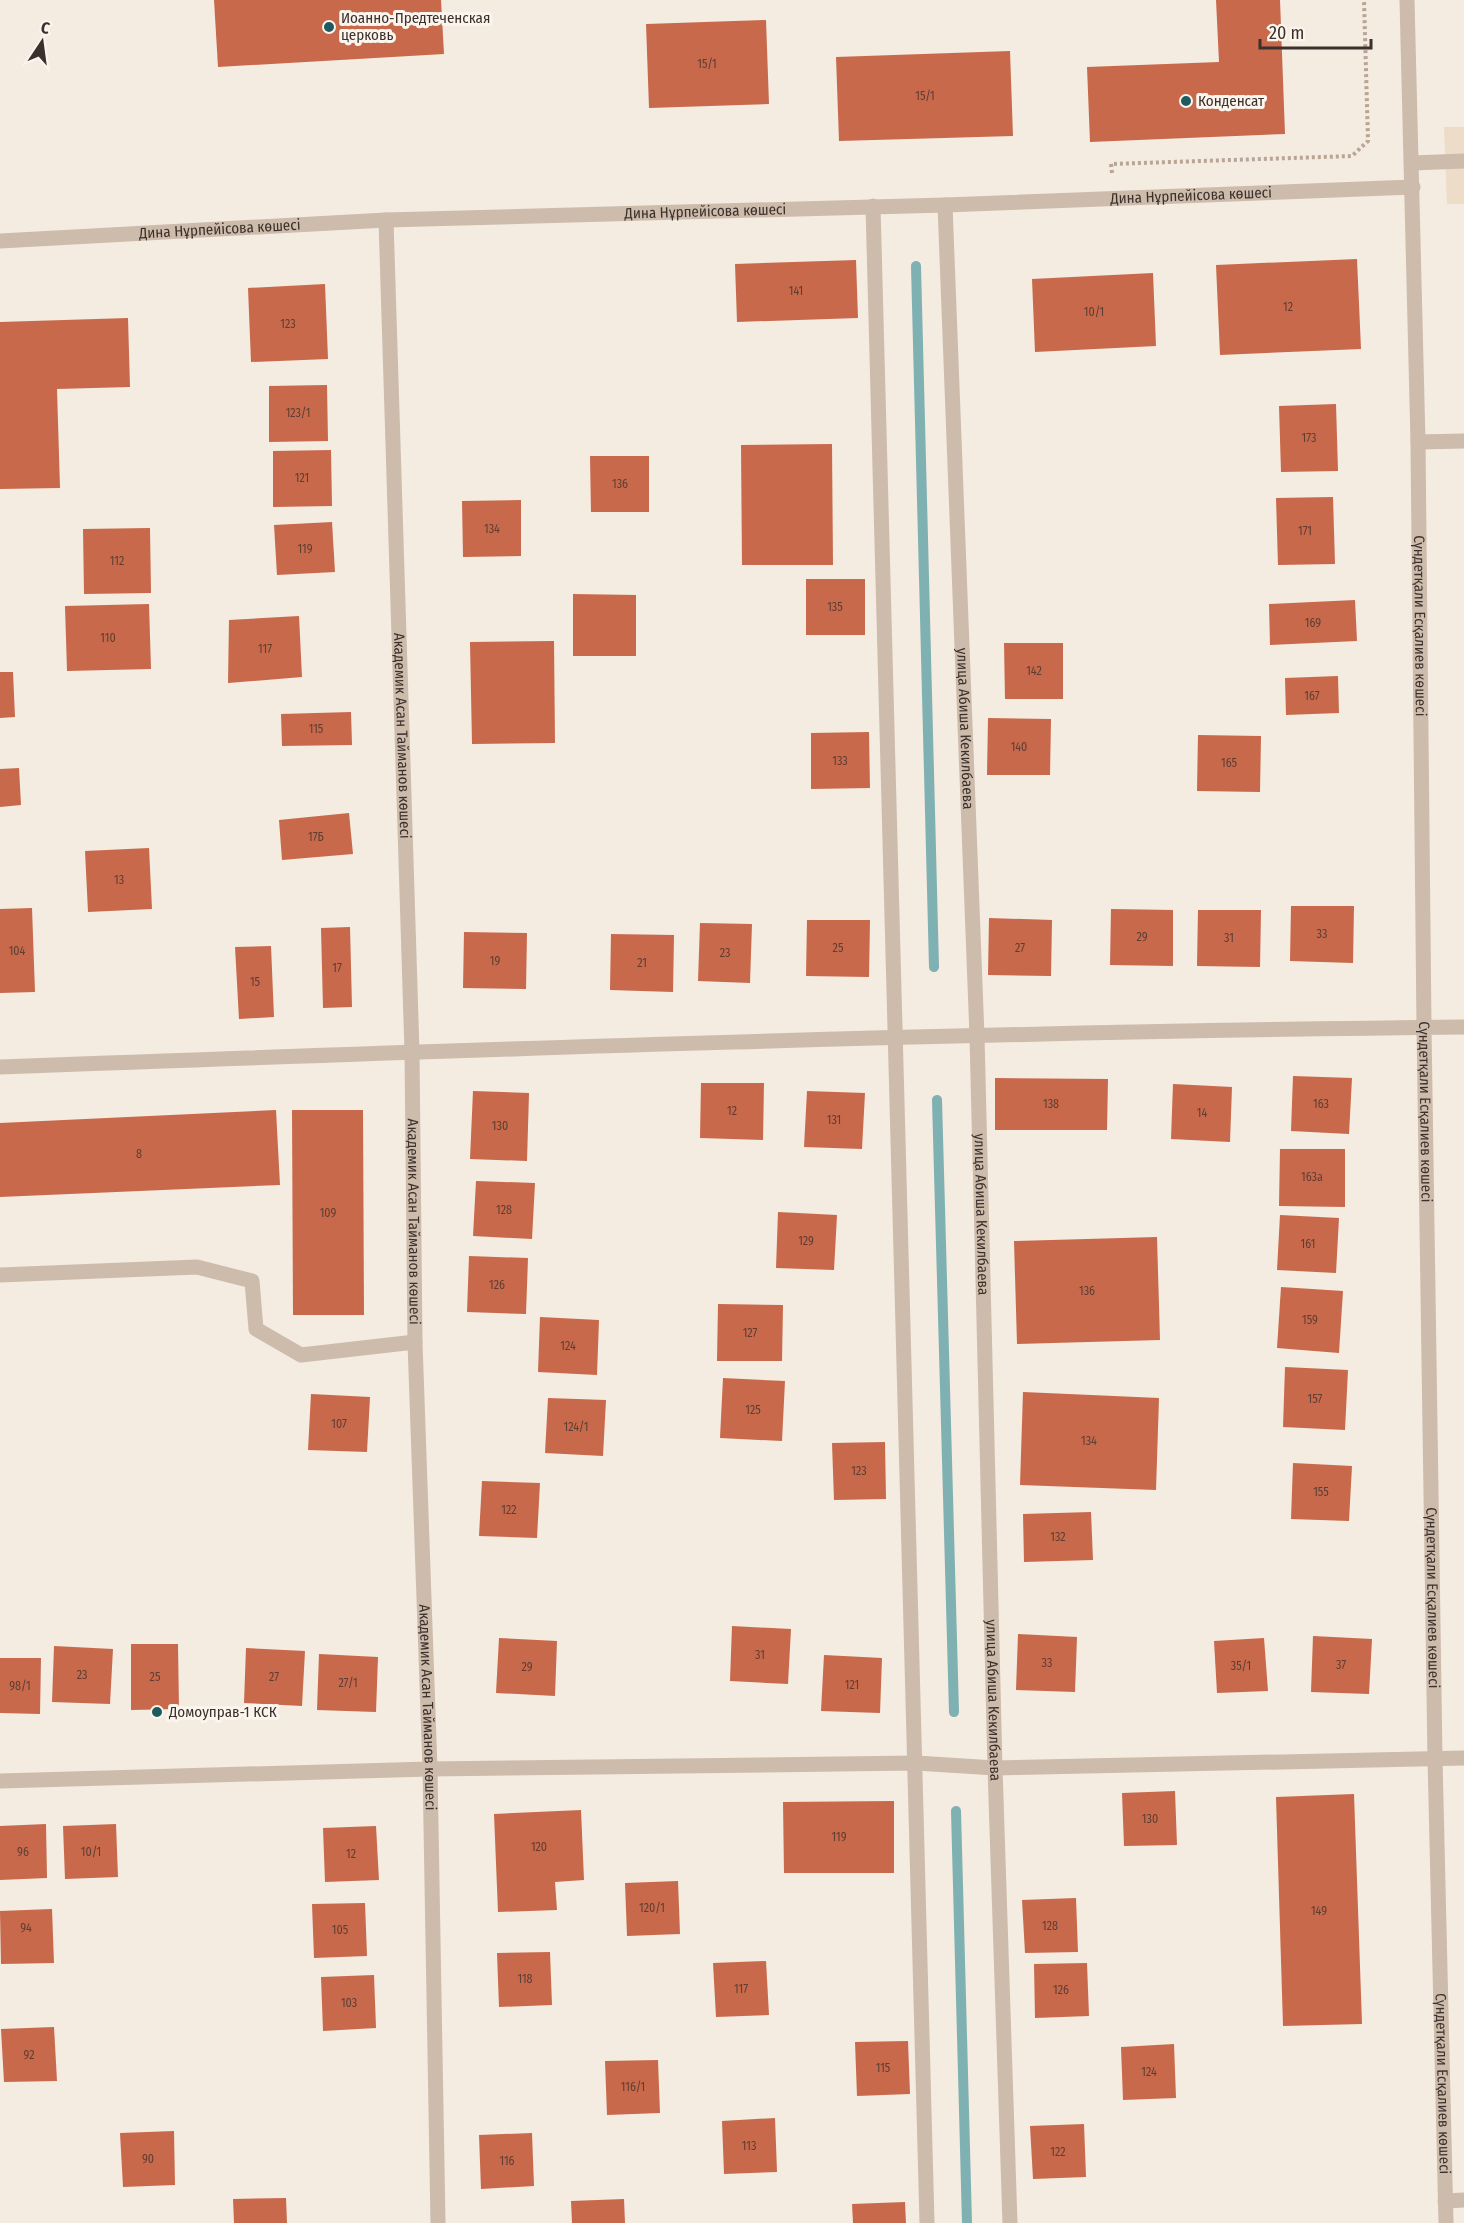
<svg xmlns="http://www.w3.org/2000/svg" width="1464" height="2223" font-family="'Fira Sans Condensed',sans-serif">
<rect width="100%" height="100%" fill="#f4ebe1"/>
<path fill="#ecdcc8" d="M1444,127h20v77h-17z"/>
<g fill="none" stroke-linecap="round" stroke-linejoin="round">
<g stroke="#7fb0b2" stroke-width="10">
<path d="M916,266l18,701"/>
<path d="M937,1100l17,612"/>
<path d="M956,1811l11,412"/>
</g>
</g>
<g fill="#c8694b">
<path d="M214,0h227l3,54 -226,13z"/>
<path d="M1216,0h64l5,134 -195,8 -3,-75 132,-5z"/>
<path d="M766,20l3,84 -120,4 -3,-84z"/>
<path d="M1010,51l3,85 -174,5 -3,-84z"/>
<path d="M1357,259l4,90 -141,6 -4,-90z"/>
<path d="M856,260l2,58 -121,4 -2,-58z"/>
<path d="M1153,273l3,73 -121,6 -3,-73z"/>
<path d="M325,284l3,75 -77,3 -3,-74z"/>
<path d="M128,318l2,69 -73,2 3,99 -60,1v-167z"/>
<path d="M327,385l1,56 -59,1v-56z"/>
<path d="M1336,404l2,67 -57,1 -2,-66z"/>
<path d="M832,444l1,121h-91l-1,-120z"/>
<path d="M331,450l1,56 -59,1v-56z"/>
<path d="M590,456h59v56h-58z"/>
<path d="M1333,497l2,67 -57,1 -2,-67z"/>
<path d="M521,500v56l-58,1 -1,-56z"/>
<path d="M332,522l3,50 -58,3 -3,-50z"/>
<path d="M150,528l1,65 -67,1 -1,-65z"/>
<rect x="806" y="579" width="59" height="56"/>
<path d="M573,594l63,1v61h-63z"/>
<path d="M1355,600l2,41 -87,4 -1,-41z"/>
<path d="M149,604l2,65 -84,2 -2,-65z"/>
<path d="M299,616l3,61 -74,6 1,-63z"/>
<path d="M554,641l1,102 -83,1 -2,-102z"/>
<path d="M1004,643h59v56h-58z"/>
<path d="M0,672h13l2,45 -15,1z"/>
<path d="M1338,676l1,37 -53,2 -1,-37z"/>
<path d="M351,712l1,33 -70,1 -1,-32z"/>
<path d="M988,718l63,1 -1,56h-63z"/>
<path d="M869,732l1,56 -59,1v-56z"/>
<path d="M1198,735l63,1 -1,56 -63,-1z"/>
<path d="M19,768l2,37 -21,2v-38z"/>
<path d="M349,813l4,41 -71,6 -3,-40z"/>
<path d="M149,848l3,61 -64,3 -3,-61z"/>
<path d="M1291,906h63l-1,57 -63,-2z"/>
<path d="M32,908l3,84 -35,1v-84z"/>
<path d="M1111,909l62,1v56l-63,-1z"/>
<path d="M1198,910h63l-1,57 -63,-1z"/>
<path d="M989,918l63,2 -1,56 -63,-1z"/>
<path d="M807,920h63l-1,57 -63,-1z"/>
<path d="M700,923l52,1 -2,59 -52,-2z"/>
<path d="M350,927l2,80 -29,1 -2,-80z"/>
<path d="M464,932l63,1 -1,56 -63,-1z"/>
<path d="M611,934l63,1 -1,57 -63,-2z"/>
<path d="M271,946l3,71 -35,2 -4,-72z"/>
<path d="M1293,1076l59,2 -3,56 -58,-3z"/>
<path d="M995,1078l113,1 -1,51h-112z"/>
<path d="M701,1083h63l-1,57 -63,-2z"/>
<path d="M1173,1084l59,3 -2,55 -59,-3z"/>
<path d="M473,1091l56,2 -2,68 -57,-2z"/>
<path d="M807,1091l58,2 -3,56 -58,-2z"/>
<path d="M276,1110l4,75 -280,12v-74z"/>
<path d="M292,1110h71l1,205h-71z"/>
<path d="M1280,1149h65v58l-66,-1z"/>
<path d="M476,1181l59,2 -3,56 -59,-3z"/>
<path d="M778,1212l59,3 -3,55 -58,-2z"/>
<path d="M1280,1215l59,3 -3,55 -59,-3z"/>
<path d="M1157,1237l3,103 -143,4 -3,-103z"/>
<path d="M469,1256l59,2 -2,56 -59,-2z"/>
<path d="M1281,1287l62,4 -4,62 -62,-5z"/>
<path d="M718,1304l65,1 -1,56h-65z"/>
<path d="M540,1317l59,3 -2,55 -59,-3z"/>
<path d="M1285,1367l63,3 -3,60 -62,-3z"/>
<path d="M723,1378l62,3 -3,60 -62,-3z"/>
<path d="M1023,1392l136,6 -3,92 -136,-5z"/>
<path d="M311,1394l59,3 -3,55 -59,-2z"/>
<path d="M548,1398l58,2 -3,56 -58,-3z"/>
<path d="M885,1442l1,57 -52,1 -2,-57z"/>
<path d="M1293,1463l59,3 -3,55 -58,-2z"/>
<path d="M482,1481l58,2 -3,55 -58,-2z"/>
<path d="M1091,1512l2,48 -69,2 -1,-48z"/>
<path d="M732,1626l59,3 -3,55 -58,-3z"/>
<path d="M1018,1634l59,3 -2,55 -59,-2z"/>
<path d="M1313,1636l59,3 -3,55 -58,-2z"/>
<path d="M499,1638l58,3 -2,55 -59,-3z"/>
<path d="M1264,1638l4,53 -51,2 -3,-52z"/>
<path d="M131,1644h47l1,65 -48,1z"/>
<path d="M54,1646l59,3 -3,55 -58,-2z"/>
<path d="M246,1648l59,3 -3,55 -58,-3z"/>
<path d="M319,1654l59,3 -2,55 -59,-2z"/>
<path d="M824,1655l58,3 -2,55 -59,-2z"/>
<path d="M0,1658h41l-1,56 -40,-1z"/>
<path d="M1175,1791l2,54 -53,1 -2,-53z"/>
<path d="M1354,1794l8,230 -79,2 -7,-229z"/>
<path d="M894,1801v72h-110l-1,-71z"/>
<path d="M581,1810l3,70 -29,2 2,28 -59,2 -4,-98z"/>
<path d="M46,1824l1,54 -47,2v-54z"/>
<path d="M116,1824l2,53 -53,2 -2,-53z"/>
<path d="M376,1826l3,54 -54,2 -2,-54z"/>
<path d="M678,1881l2,53 -53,2 -2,-53z"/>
<path d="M1076,1898l2,54 -53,1 -3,-53z"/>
<path d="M365,1903l2,53 -53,2 -2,-54z"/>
<path d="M52,1909l2,54 -53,1 -1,-53z"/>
<path d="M550,1952l2,53 -53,2 -2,-54z"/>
<path d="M766,1961l3,54 -53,2 -3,-54z"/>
<path d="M1087,1963l2,53 -54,2 -1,-54z"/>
<path d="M374,1975l2,53 -53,3 -2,-54z"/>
<path d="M54,2027l3,54 -53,1 -3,-53z"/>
<path d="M908,2041l2,53 -53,2 -2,-54z"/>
<path d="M1174,2044l2,54 -53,2 -2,-53z"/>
<path d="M658,2060l2,53 -53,2 -2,-54z"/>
<path d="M775,2118l2,54 -53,2 -2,-53z"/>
<path d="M1084,2124l2,53 -53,2 -3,-53z"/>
<path d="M174,2131l1,54 -52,2 -3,-54z"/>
<path d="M532,2133l2,53 -53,3 -2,-54z"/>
<path d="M286,2198l1,25h-53l-1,-24z"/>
<path d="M624,2199l1,24h-53l-1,-22z"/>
<path d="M905,2202l1,21h-53l-1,-19z"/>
</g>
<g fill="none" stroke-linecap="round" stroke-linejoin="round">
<path stroke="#b9a596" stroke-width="4" stroke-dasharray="3 3" stroke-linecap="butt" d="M1112,173l-1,-9 241,-8 16,-15 -4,-141"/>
<g stroke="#cdbbac" stroke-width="15">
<path d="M1418,442l46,-1"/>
<path d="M0,1275l197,-8 55,14 4,48 45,26 114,-13"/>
<path d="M1445,2201l19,-1"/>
</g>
<g stroke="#cdbbac" stroke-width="15">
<path id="s1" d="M1407,0l11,442 6,585 11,731 11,465"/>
<path d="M1412,163l52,-2"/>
<path id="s2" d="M945,205l32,831 18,732 15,455"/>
<path d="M873,206l54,2017"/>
<path id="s3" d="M386,220l26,832 3,290 15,427 8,454"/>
<path id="s4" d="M0,241l386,-21 559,-15 468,-18"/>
<path d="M0,1067c488,-18 976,-35 1464,-40"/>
<path d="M0,1781l430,-12 486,-6 79,5 469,-10"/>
</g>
</g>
<g fill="#1f5a5e" stroke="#fbf5ee" stroke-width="2">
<circle cx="329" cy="27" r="6"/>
<circle cx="1186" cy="101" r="6"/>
<circle cx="157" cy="1712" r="6"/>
</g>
<g text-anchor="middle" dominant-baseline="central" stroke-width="6" stroke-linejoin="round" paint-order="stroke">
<g font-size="12" fill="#5e3e33">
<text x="707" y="64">15/1</text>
<text x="925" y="96">15/1</text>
<text x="796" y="291">141</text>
<text x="1288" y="307">12</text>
<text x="1094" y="312">10/1</text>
<text x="288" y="324">123</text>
<text x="298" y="413">123/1</text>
<text x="1309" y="438">173</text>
<text x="302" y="478">121</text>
<text x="620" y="484">136</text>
<text x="492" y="529">134</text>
<text x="1305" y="531">171</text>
<text x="305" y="549">119</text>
<text x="117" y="561">112</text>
<text x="835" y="607">135</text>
<text x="1313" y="623">169</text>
<text x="108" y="638">110</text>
<text x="265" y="649">117</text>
<text x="1034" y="671">142</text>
<text x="1312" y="696">167</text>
<text x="316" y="729">115</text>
<text x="1019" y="747">140</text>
<text x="840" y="761">133</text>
<text x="1229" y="763">165</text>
<text x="316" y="837">17Б</text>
<text x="119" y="880">13</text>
<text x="1322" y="934">33</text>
<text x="1142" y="937">29</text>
<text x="1229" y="938">31</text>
<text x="838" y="948">25</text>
<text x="1020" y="948">27</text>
<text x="17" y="951">104</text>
<text x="725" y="953">23</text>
<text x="495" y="961">19</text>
<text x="642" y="963">21</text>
<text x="337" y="968">17</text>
<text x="255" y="982">15</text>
<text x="1051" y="1104">138</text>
<text x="1321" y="1104">163</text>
<text x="732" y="1111">12</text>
<text x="1202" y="1113">14</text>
<text x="834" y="1120">131</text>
<text x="500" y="1126">130</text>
<text x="139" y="1154">8</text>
<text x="1312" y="1177">163а</text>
<text x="504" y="1210">128</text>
<text x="328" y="1213">109</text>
<text x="806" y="1241">129</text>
<text x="1308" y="1244">161</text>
<text x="497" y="1285">126</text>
<text x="1087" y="1291">136</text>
<text x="1310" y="1320">159</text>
<text x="750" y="1333">127</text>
<text x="568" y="1346">124</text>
<text x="1315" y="1399">157</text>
<text x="753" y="1410">125</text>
<text x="339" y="1424">107</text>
<text x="576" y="1427">124/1</text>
<text x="1089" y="1441">134</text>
<text x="859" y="1471">123</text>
<text x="1321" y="1492">155</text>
<text x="509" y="1510">122</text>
<text x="1058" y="1537">132</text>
<text x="760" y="1655">31</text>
<text x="1047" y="1663">33</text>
<text x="1341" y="1665">37</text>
<text x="1241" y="1666">35/1</text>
<text x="527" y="1667">29</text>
<text x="82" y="1675">23</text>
<text x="155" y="1677">25</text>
<text x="274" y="1677">27</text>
<text x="348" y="1683">27/1</text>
<text x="852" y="1685">121</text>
<text x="20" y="1686">98/1</text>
<text x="1150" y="1819">130</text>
<text x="839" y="1837">119</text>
<text x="539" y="1847">120</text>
<text x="23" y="1852">96</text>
<text x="91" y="1852">10/1</text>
<text x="351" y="1854">12</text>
<text x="652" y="1908">120/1</text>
<text x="1319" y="1911">149</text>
<text x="1050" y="1926">128</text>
<text x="26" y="1928">94</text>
<text x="340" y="1930">105</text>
<text x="525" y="1979">118</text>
<text x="741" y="1989">117</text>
<text x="1061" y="1990">126</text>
<text x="349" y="2003">103</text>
<text x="29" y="2055">92</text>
<text x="883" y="2068">115</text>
<text x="1149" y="2072">124</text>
<text x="633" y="2087">116/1</text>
<text x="749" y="2146">113</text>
<text x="1058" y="2152">122</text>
<text x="148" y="2159">90</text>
<text x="507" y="2161">116</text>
</g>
<g font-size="15" fill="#3b302b" stroke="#fbf5ee" text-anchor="start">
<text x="341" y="18">Иоанно-Предтеченская<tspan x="341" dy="17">церковь</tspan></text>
<text x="1198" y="101">Конденсат</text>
<text x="169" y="1712">Домоуправ-1 КСК</text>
</g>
<g font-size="15" fill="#3b302b" stroke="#fbf5ee">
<text stroke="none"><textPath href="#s4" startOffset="1192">Дина Нұрпейісова көшесі</textPath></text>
<text stroke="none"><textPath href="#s4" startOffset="706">Дина Нұрпейісова көшесі</textPath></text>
<text stroke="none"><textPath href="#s4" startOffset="220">Дина Нұрпейісова көшесі</textPath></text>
<text stroke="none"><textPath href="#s1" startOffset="626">Сүндетқали Есқалиев көшесі</textPath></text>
<text stroke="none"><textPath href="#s2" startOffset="524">улица Абиша Кекилбаева</textPath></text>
<text stroke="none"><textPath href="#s3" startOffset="516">Академик Асан Тайманов көшесі</textPath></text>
<text stroke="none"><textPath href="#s1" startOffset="1112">Сүндетқали Есқалиев көшесі</textPath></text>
<text stroke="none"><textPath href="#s2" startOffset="1010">улица Абиша Кекилбаева</textPath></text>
<text stroke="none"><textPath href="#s3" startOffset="1002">Академик Асан Тайманов көшесі</textPath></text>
<text stroke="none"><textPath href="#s1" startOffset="1598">Сүндетқали Есқалиев көшесі</textPath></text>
<text stroke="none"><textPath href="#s2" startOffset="1496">улица Абиша Кекилбаева</textPath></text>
<text stroke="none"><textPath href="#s3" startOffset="1488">Академик Асан Тайманов көшесі</textPath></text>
<text stroke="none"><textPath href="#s1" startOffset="2084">Сүндетқали Есқалиев көшесі</textPath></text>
</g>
</g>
<g transform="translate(42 42) rotate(13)" stroke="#fbf5ee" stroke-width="4.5" paint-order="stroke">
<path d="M0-4.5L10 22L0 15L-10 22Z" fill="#3b302b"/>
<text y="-9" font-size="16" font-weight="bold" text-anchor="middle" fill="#3b302b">С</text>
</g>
<path d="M1260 39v9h111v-9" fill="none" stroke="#3b302b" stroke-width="3"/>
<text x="1269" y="39" font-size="18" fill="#3b302b" stroke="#fbf5ee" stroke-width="4.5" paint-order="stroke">20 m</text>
</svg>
